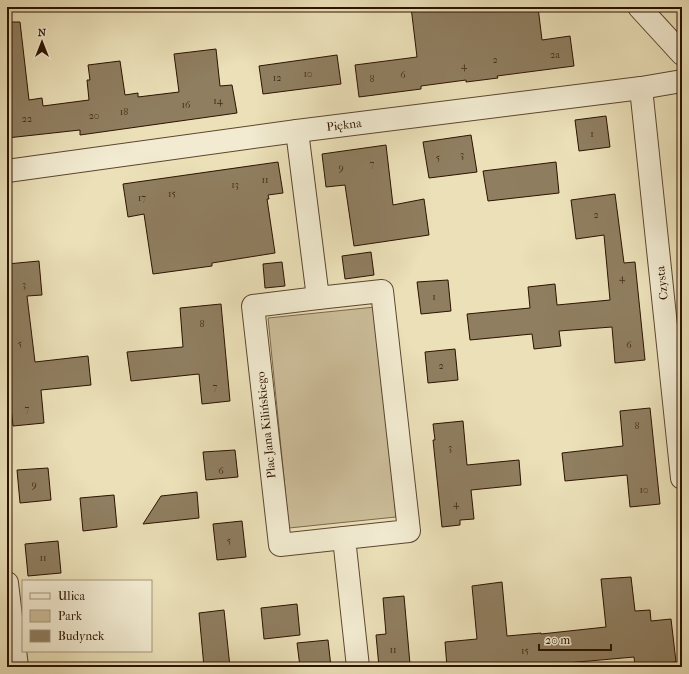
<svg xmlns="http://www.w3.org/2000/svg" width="689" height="674" font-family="'IM FELL French Canon',serif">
<rect width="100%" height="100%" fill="#ebe0b8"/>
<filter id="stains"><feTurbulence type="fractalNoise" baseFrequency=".005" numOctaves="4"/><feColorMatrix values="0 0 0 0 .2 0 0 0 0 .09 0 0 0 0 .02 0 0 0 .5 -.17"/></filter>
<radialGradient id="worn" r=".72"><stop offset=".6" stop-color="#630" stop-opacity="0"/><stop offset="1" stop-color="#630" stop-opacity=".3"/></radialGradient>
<path fill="#cbbd99" stroke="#7c684c" d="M375,307l21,210 -107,11 -21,-210z"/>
<g fill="#8f7e60" stroke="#2c1300">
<path d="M411,7h127l4,33 28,-4 4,30 -77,10 1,2 -32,4v-2l-45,6v3l-62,8 -4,-32 62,-8z"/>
<path d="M7,22h13l9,78 13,-2 1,8 46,-6 -2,-20h3l-2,-15 32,-4 5,34 13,-2v4l41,-5 -5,-38 42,-5 4,37 12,-1 5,28 -157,22v-5l-73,8z"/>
<path d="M337,55l4,29 -78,10 -4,-28z"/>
<path d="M606,116l4,31 -31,4 -4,-31z"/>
<path d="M471,135l6,37 -48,6 -6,-36z"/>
<path d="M386,145l7,60 31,-6 5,36 -75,11 -9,-61 -19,2 -4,-33z"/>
<path d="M278,162l5,31 -15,2 1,4h-2l8,54 -63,10v3l-59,8 -9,-60 -16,3 -5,-33z"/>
<path d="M556,162l3,31 -71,8 -5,-30z"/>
<path d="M615,194l9,69 11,-1 10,98 -30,3 -3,-36 -53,4 2,15 -27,3 -2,-15 -62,6 -3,-26 63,-6 -2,-21 27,-3 2,21 53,-5 -6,-65 -28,4 -5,-39z"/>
<path d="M371,252l3,23 -29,4 -3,-23z"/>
<path d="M39,261l3,34 -15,1 8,66 53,-6 3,29 -50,5 3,33 -31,3 -6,-54v-108z"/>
<path d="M282,262l3,24 -20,2 -2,-24z"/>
<path d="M448,280l3,31 -30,3 -4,-32z"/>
<path d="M221,304l9,97 -28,3 -3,-30 -68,7 -4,-29 56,-5 -3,-39z"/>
<path d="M455,349l3,31 -30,3 -3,-31z"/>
<path d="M650,408l10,96 -30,3 -3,-32 -62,6 -3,-28 61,-7 -3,-35z"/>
<path d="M463,421l4,44 52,-5 2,25 -50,5 3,29 -14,1v5l-18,2 -9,-87h2l-2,-16z"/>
<path d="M235,450l3,27 -32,3 -3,-28z"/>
<path d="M48,468l3,32 -31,3 -3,-33z"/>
<path d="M197,492l2,26 -56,6 18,-28z"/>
<path d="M114,495l3,32 -34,4 -3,-33z"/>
<path d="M242,521l4,36 -29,3 -4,-36z"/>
<path d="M58,541l3,32 -33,3 -3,-32z"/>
<path d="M631,577l4,34 15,-1 1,11 20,-2 5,43 -41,4 -1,-9 -90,8 -11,2h-86l-2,-25 32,-3 -5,-53 30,-4 5,54 34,-3v1l65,-7 -5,-48z"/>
<path d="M404,596l6,68 -31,3 -3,-32 10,-1 -3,-36z"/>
<path d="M297,604l3,31 -36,4 -3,-31z"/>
<path d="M224,610l6,57h-26l-5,-54z"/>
<path d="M328,640l3,27h-31l-3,-24z"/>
</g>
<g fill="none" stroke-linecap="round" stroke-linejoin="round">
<g stroke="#5c462e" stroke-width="24">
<g id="minor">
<path d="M639,7l43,47"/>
<path d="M641,88l41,390"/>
<path d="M297,131l21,167 64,-7 27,240 -65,7 14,129"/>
<path d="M7,171l290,-40 344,-43 41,-7"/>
<path d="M318,298l-65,8 27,239 64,-7"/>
<path d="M7,583l10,84"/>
</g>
</g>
<use href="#minor" stroke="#f2ebd1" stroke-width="22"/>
</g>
<g text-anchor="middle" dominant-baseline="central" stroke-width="3" stroke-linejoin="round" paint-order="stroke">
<g font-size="10" fill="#452e18">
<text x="555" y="55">2a</text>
<text x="495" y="60">2</text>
<text x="464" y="66">4</text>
<text x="308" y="74">10</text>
<text x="403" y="75">6</text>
<text x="277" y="78">12</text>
<text x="372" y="79">8</text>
<text x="218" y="101">14</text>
<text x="186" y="105">16</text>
<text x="124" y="112">18</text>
<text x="94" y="116">20</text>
<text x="27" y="119">22</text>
<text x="592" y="134">1</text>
<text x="462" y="155">3</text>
<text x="438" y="158">5</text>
<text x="372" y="164">7</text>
<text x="341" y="168">9</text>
<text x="265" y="180">11</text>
<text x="235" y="185">13</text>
<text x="172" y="194">15</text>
<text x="142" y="198">17</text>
<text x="596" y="215">2</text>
<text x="622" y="278">4</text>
<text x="24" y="285">3</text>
<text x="434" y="297">1</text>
<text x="202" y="324">8</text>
<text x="20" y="344">5</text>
<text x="629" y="345">6</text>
<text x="441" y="366">2</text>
<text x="215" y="387">7</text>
<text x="27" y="409">7</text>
<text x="637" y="426">8</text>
<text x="450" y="448">3</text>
<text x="221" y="471">6</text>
<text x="34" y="485">9</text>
<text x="644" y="490">10</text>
<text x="456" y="504">4</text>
<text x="229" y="541">5</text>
<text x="43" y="558">11</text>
<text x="393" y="650">11</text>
<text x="525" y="651">15</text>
</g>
<g font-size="12" fill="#2c1300" stroke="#f2ebd1">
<text transform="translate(344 125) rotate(-7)">Piękna</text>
<text transform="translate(662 283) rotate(-96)">Czysta</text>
<text transform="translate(266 425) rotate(-96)">Plac Jana Kilińskiego</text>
</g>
</g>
<rect width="689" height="674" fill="none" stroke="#ebe0b8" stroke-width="24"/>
<rect x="8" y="8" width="673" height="658" fill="none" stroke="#2c1300" stroke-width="2"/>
<rect x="12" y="12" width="665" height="650" fill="none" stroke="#2c1300"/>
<rect x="22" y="580" width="130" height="72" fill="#f2ebd1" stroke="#a3957d"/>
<rect x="30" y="593" width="20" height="6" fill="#f2ebd1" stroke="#a3957d"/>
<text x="58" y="600" font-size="12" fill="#2c1300">Ulica</text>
<rect x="30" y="610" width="20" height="12" fill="#cbbd99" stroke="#a3957d"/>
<text x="58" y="620" font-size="12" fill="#2c1300">Park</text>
<rect x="30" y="630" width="20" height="12" fill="#8f7e60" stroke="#a3957d"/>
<text x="58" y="640" font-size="12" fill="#2c1300">Budynek</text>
<g transform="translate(42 42)" stroke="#f2ebd1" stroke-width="3" paint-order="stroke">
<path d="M0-3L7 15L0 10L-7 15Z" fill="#2c1300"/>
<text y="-6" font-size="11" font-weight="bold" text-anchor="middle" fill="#2c1300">N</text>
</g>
<path d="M539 644v6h72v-6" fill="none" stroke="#2c1300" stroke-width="2"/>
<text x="545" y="644" font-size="12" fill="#2c1300" stroke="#f2ebd1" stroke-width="3" paint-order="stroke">20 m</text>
<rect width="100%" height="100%" filter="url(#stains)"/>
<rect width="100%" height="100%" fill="url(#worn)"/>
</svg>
